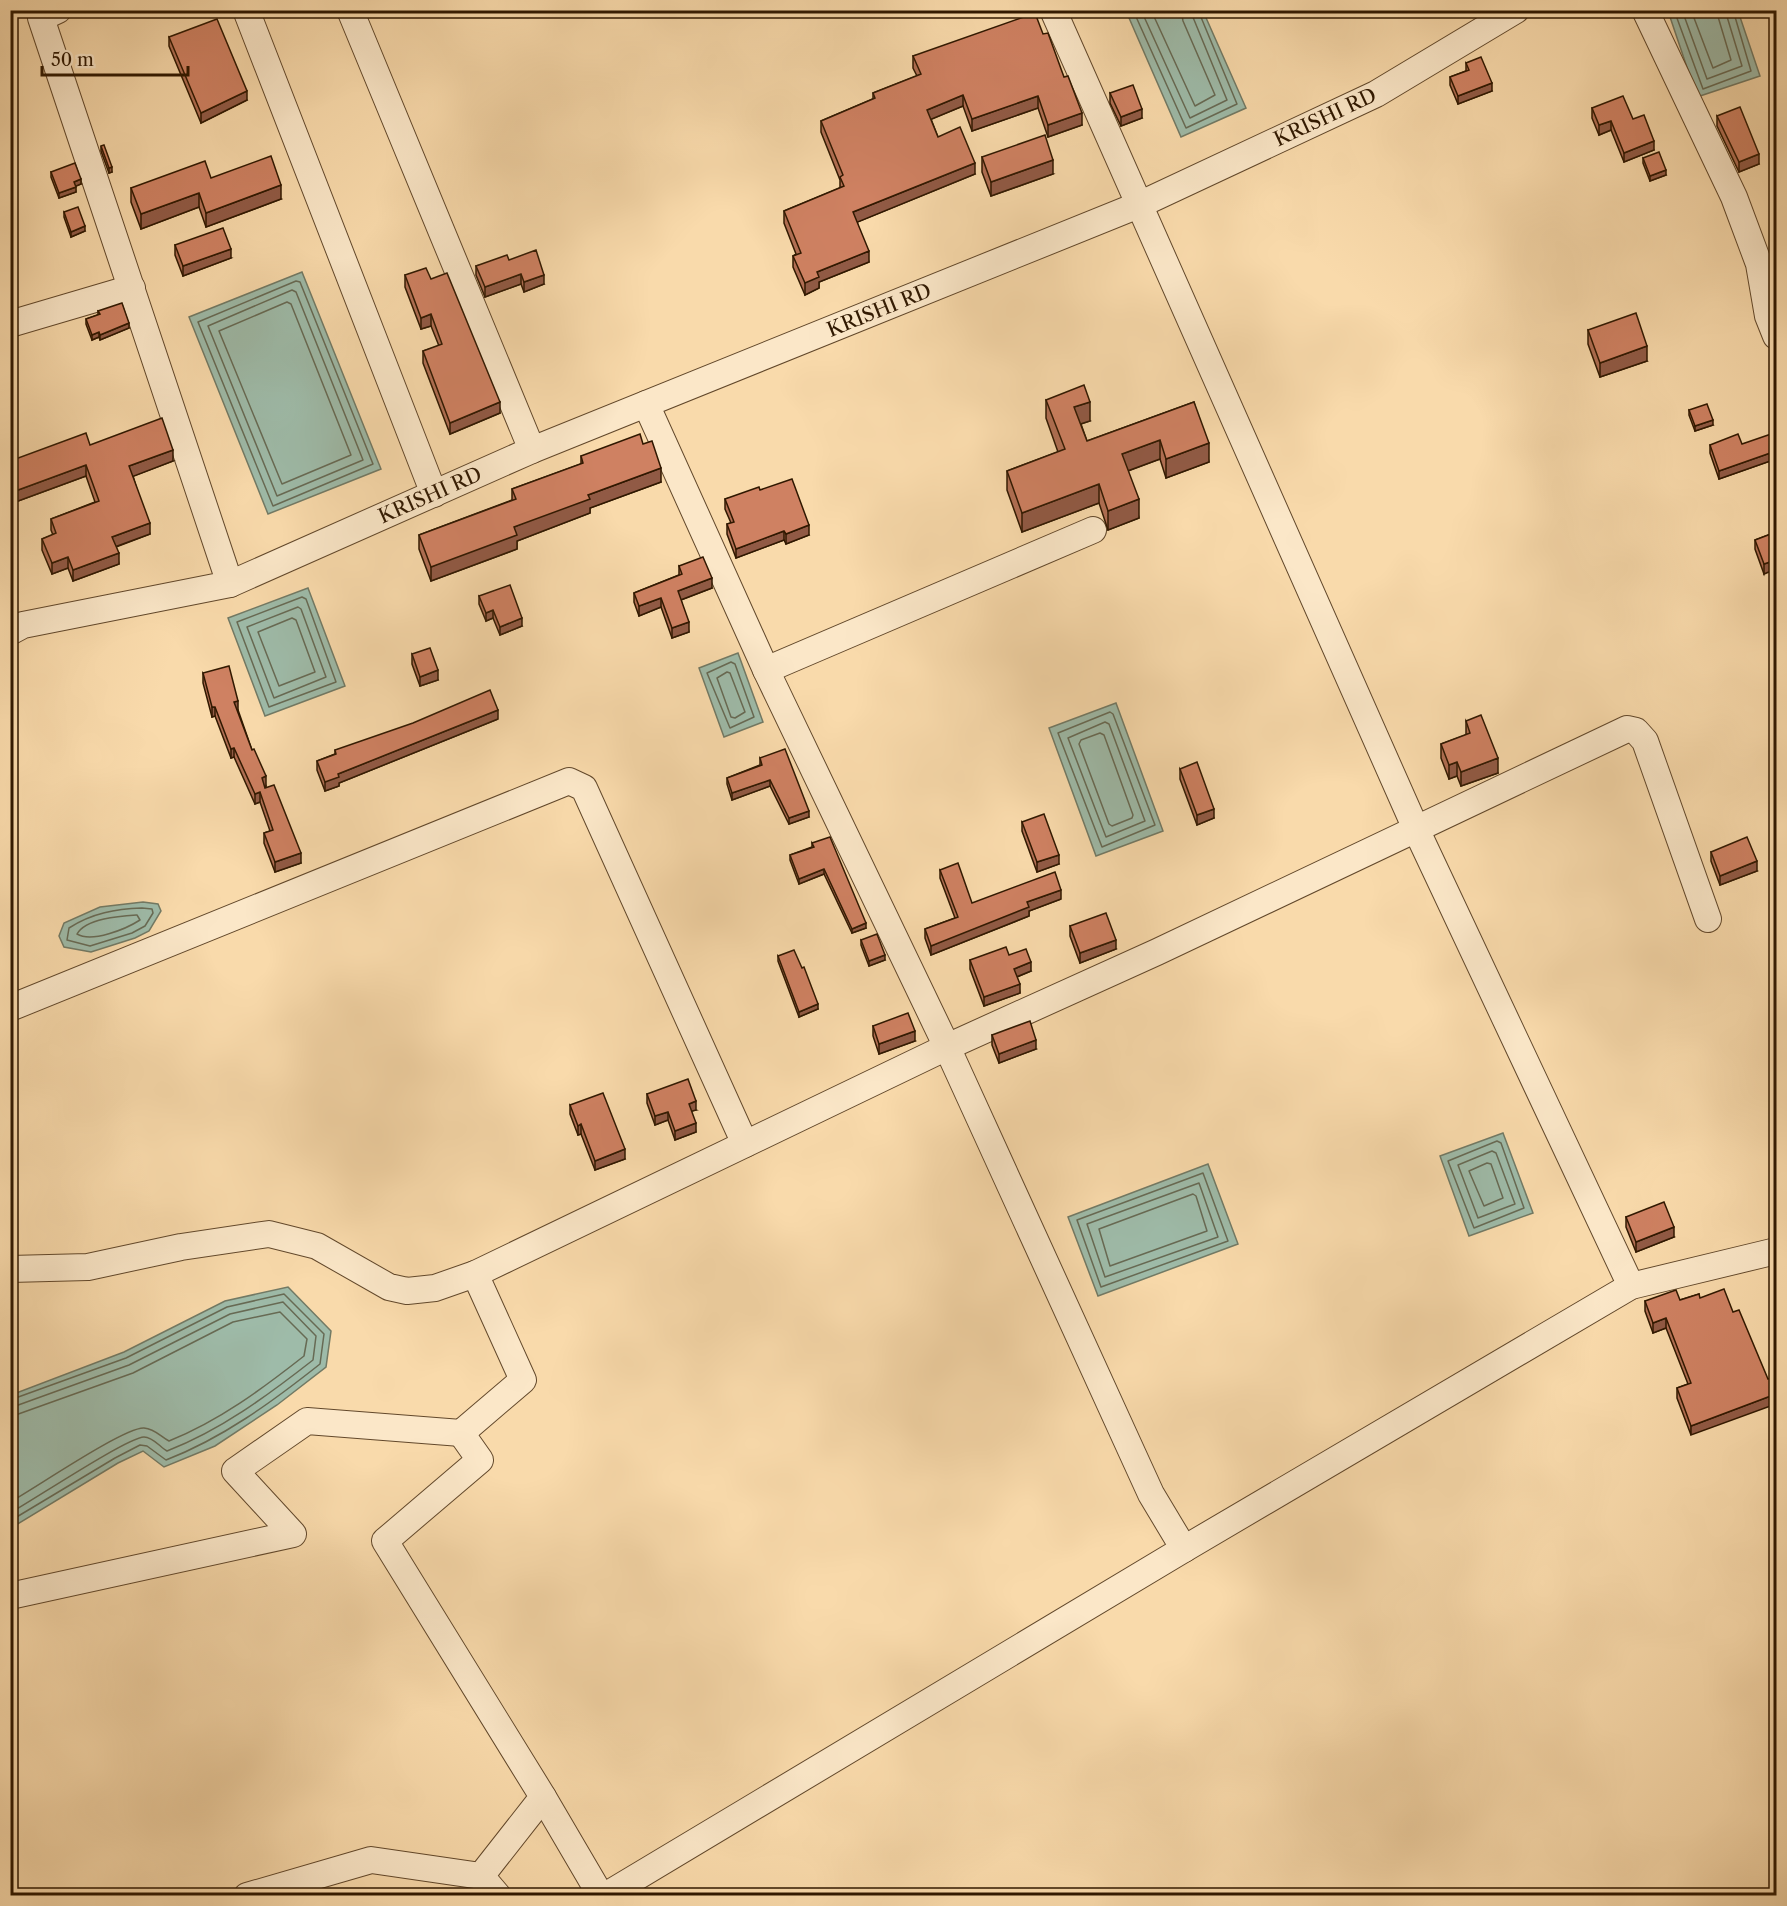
<svg xmlns="http://www.w3.org/2000/svg" width="1787" height="1906" font-family="'Libre Caslon Text',serif">
<rect width="100%" height="100%" fill="#f9daab"/>
<filter id="stains"><feTurbulence type="fractalNoise" baseFrequency=".00333" numOctaves="4"/><feColorMatrix values="0 0 0 0 .2 0 0 0 0 .09 0 0 0 0 .02 0 0 0 .5 -.17"/></filter>
<radialGradient id="worn" r=".72"><stop offset=".6" stop-color="#630" stop-opacity="0"/><stop offset="1" stop-color="#630" stop-opacity=".3"/></radialGradient>
<g fill="#9ebba9" stroke="#727a65" stroke-width="1.5">
<path d="M1126,11h77l43,97 -65,29z"/>
<path d="M1668,11h70l22,65 -63,21z"/>
<path d="M302,272l79,197 -113,45 -79,-197z"/>
<path d="M308,588l37,98 -80,30 -37,-98z"/>
<path d="M738,653l25,69 -39,15 -25,-69z"/>
<path d="M1116,703l47,128 -67,25 -47,-128z"/>
<path d="M143,902l15,2 3,7 -12,20 -14,7 -44,14 -27,-5 -5,-11 5,-13 36,-16z"/>
<path d="M1503,1133l30,80 -64,23 -29,-80z"/>
<path d="M1208,1164l30,80 -140,52 -30,-79z"/>
<path d="M288,1287l43,44 -5,36 -49,38 -62,41 -51,21 -21,-16 -25,12 -107,65v-133l113,-43 101,-51z"/>
</g>
<g fill="none" stroke-linecap="round" stroke-linejoin="round">
<g stroke="#676a54" stroke-width="1.5">
<path d="M1133,10l53,118 51,-24 -39,-94"/>
<path d="M1141,10l49,108 37,-18 -37,-90"/>
<path d="M1151,10l44,96 20,-11 -32,-74 -2,-11"/>
<path d="M1674,10l29,79 48,-18 -18,-61"/>
<path d="M1682,10l25,69 35,-13 -17,-56"/>
<path d="M1691,10l22,58 18,-8 -15,-50"/>
<path d="M296,281l4,1 73,182 -100,42 -75,-184z"/>
<path d="M292,290l4,2 67,168 -86,36 -69,-170z"/>
<path d="M287,302l4,2 60,151 -69,29 -63,-153z"/>
<path d="M302,597l4,2 30,83 -67,25 -32,-85z"/>
<path d="M298,607l3,2 25,68 -52,21 -27,-71z"/>
<path d="M292,618l4,2 19,52 -36,14 -21,-54z"/>
<path d="M731,662l4,2 19,53 -24,11 -23,-55z"/>
<path d="M727,672l3,1 15,39 -10,6 -4,-1 -14,-39z"/>
<path d="M1110,712l3,2 42,111 -53,22 -44,-114z"/>
<path d="M1105,722l4,2 36,97 -39,16 -38,-99z"/>
<path d="M1100,733l4,2 29,80 -1,3 -20,8 -3,-2 -30,-80 2,-4z"/>
<path d="M142,908l10,1 1,4 -8,13 -13,7 -42,13 -23,-6 2,-12c23,-15 47,-19 73,-20z"/>
<path d="M137,915l3,5c-14,9 -48,23 -63,14 9,-16 44,-18 60,-19z"/>
<path d="M1497,1141l4,2 23,65 -50,20 -26,-67z"/>
<path d="M1492,1151l4,2 19,51 -37,14 -20,-53z"/>
<path d="M1487,1163l4,1 12,34 -19,8 -15,-35z"/>
<path d="M1203,1173l25,68 -127,46 -24,-67z"/>
<path d="M1199,1183l19,54 -113,40 -18,-53z"/>
<path d="M1193,1194l3,2 11,35 -97,35 -11,-37z"/>
<path d="M10,1400l116,-42 101,-51 57,-13 40,40 -4,30c-48,38 -97,74 -154,96l-19,-14 -7,-1 -25,13 -105,63"/>
<path d="M10,1408l119,-43 101,-51 53,-12 33,34 -3,24c-46,36 -92,70 -146,91 -7,-4 -14,-14 -23,-14 -16,0 -112,64 -134,76"/>
<path d="M10,1417l123,-44 100,-51 47,-10 27,27 -3,17c-42,33 -85,65 -135,85 -9,-5 -14,-12 -25,-13 -20,-1 -110,61 -134,74"/>
</g>
<g stroke="#62482b" stroke-width="28">
<g id="minor">
<path d="M246,10l188,484"/>
<path d="M350,10l182,440"/>
<path d="M1053,10l363,819 215,457"/>
<path d="M1645,10l89,187 25,67 9,52 8,20"/>
<path d="M10,324l122,-36"/>
<path d="M646,404l120,266 181,377 204,447 33,55"/>
<path d="M230,584l302,-134 609,-246 235,-110 140,-84"/>
<path d="M10,632l13,-7 207,-41 -189,-566 17,-8"/>
<path d="M766,670l327,-140"/>
<path d="M10,1008l559,-227 15,7 161,356"/>
<path d="M10,1269l78,-2 93,-20 88,-13 48,12 72,41 18,4 28,-3 40,-14 472,-227 210,-95 470,-223 9,2 9,10 63,178"/>
<path d="M10,1596l283,-62 -58,-63 72,-50 154,12 62,-53 -48,-106"/>
<path d="M543,1797l58,99"/>
<path d="M481,1876l17,20"/>
<path d="M247,1896l124,-36 110,16 62,-79 -158,-256 95,-81 -19,-27"/>
<path d="M605,1896l579,-347 447,-263 145,-35"/>
</g>
</g>
<use href="#minor" stroke="#fbe7c8" stroke-width="26"/>
</g>
<g fill="#b26f54" stroke="#301800" stroke-width="1.5">
<path d="M1043,34l39,91 -34,12 -10,-29 -66,23 -9,-25 -32,13 7,18 37,37 -118,48 12,40 -50,20v6l-14,7 -12,-28v-11l3,-2 -12,-31v-12l56,-23v-8l-19,-48v-11l52,-22v-6l44,-17 -4,-8v-12z"/>
<path d="M169,37l78,63 -46,23 -32,-77z"/>
<path d="M1466,63l26,28 -34,13 -8,-19v-8l16,-6z"/>
<path d="M1110,93l32,25 -21,8 -11,-23z"/>
<path d="M1592,108l41,11 21,31 -30,12 -13,-32 -12,5 -7,-17z"/>
<path d="M1717,116l42,48 -20,8 -22,-46z"/>
<path d="M101,146l11,26 -3,1 -8,-22z"/>
<path d="M982,157l71,17 -62,22 -9,-24z"/>
<path d="M1643,158l23,17 -16,6 -7,-18z"/>
<path d="M51,172l30,12 -6,2 1,6 -17,6 -8,-21z"/>
<path d="M211,178l70,21 -75,28 -7,-20 -58,22 -10,-27v-14z"/>
<path d="M64,212l21,19 -14,6 -7,-20z"/>
<path d="M175,245l56,13 -48,18 -8,-21z"/>
<path d="M509,260l35,24 -20,8 -3,-8 -36,13 -9,-22v-9z"/>
<path d="M405,275l26,4 69,134 -50,21 -27,-71v-12l16,-5 -8,-20 -10,3 -16,-42z"/>
<path d="M98,311l31,17 -29,12 -1,-3 -7,3 -6,-16v-5l12,-4z"/>
<path d="M1588,330l59,31 -47,16 -12,-33z"/>
<path d="M1046,400l44,21 -9,3 6,17 107,-39 15,60 -43,16 -6,-19 -32,12 11,47 -31,12 -9,-27 -77,29 -15,-42v-19l51,-19 -12,-34z"/>
<path d="M1689,410l24,15 -18,6 -6,-16z"/>
<path d="M1776,439v20l-57,20 -9,-26v-8l32,-1z"/>
<path d="M643,444l18,38 -71,26v5l-73,28v8l-86,32 -12,-32v-14l93,-35v-11l69,-25v-8z"/>
<path d="M90,445l83,16 -40,15 17,58 -34,13 3,17 -46,17 -5,-13 -16,6 -10,-24v-11l11,-4 -2,-5v-11l44,-17 -9,-26 -76,28z"/>
<path d="M760,490l49,45 -23,9 -2,-4 -48,18 -9,-24v-10l4,-1 -6,-14v-10z"/>
<path d="M1776,532l-12,42 -9,-25v-9z"/>
<path d="M679,566l33,22 -31,12 8,32 -17,6 -11,-31 -22,9 -5,-14v-9l45,-18z"/>
<path d="M479,596l43,30 -22,9 -7,-17 -7,3 -7,-17z"/>
<path d="M412,654l26,26 -18,6 -8,-22z"/>
<path d="M203,673l35,37 14,40 14,36h-1l36,77 -26,9 -11,-29v-10l6,-2 -10,-29 -5,2 -21,-47 -3,1 -16,-42 -3,1 -9,-34z"/>
<path d="M498,719l-159,64v3l-14,5 -8,-21v-9l18,-7v-4z"/>
<path d="M1466,721l32,52 -37,13 -4,-10 -8,3 -8,-21v-14l25,-9z"/>
<path d="M760,758l49,59 -20,7 -19,-38 -38,14 -5,-16v-6l33,-13z"/>
<path d="M1180,769l34,49 -17,7 -17,-46z"/>
<path d="M1022,822l37,42 -22,8 -15,-41z"/>
<path d="M812,843l54,85 -14,5 -28,-59 -25,10 -9,-24v-5l22,-8z"/>
<path d="M1711,852l46,19 -37,14 -9,-24z"/>
<path d="M940,870l32,33 89,-4 -32,12v5l-98,39 -6,-17v-9l30,-11 -15,-40z"/>
<path d="M1070,926l46,23 -36,14 -10,-27z"/>
<path d="M861,940l24,20 -16,6 -8,-21z"/>
<path d="M1009,955l22,16 -14,6 3,16 -36,13 -14,-37v-9z"/>
<path d="M778,956l40,53 -19,8 -21,-56z"/>
<path d="M873,1026l42,15 -36,13 -6,-18z"/>
<path d="M992,1035l44,14 -37,14 -7,-18z"/>
<path d="M647,1094l49,16 -5,1 5,21 -21,8 -7,-20 -13,5 -8,-22z"/>
<path d="M570,1105l55,54 -30,11 -14,-36 -3,1 -8,-21z"/>
<path d="M1626,1217l48,20 -38,15 -10,-25z"/>
<path d="M1699,1294l-8,141 -14,-37v-10l11,-4 -22,-56 -13,5 -8,-22v-10l35,-1z"/>
</g>
<g fill="#915a45" stroke="#301800" stroke-width="1.5">
<path d="M1492,83v8l-34,13v-8z"/>
<path d="M247,91v9l-46,23v-10z"/>
<path d="M963,95v11l-36,15v-11z"/>
<path d="M1038,96v12l-66,23v-12z"/>
<path d="M1142,109v9l-21,8v-9z"/>
<path d="M1082,113v12l-34,12v-12z"/>
<path d="M1611,121v9l-12,5v-10z"/>
<path d="M1654,141v9l-30,12v-9z"/>
<path d="M1759,154v10l-20,8v-10z"/>
<path d="M1053,160v14l-62,22v-14z"/>
<path d="M975,163v11l-122,50v-12z"/>
<path d="M112,167v5l-3,1v-5z"/>
<path d="M1666,170v5l-16,6v-5z"/>
<path d="M81,179v5l-7,3v-5z"/>
<path d="M281,185v14l-75,28v-14z"/>
<path d="M76,187v5l-17,6v-5z"/>
<path d="M199,193v14l-58,22v-15z"/>
<path d="M85,226v5l-14,6v-5z"/>
<path d="M231,249v9l-48,18v-10z"/>
<path d="M869,251v11l-50,20v6l-14,7v-12l12,-11z"/>
<path d="M521,274v10l-36,13v-10z"/>
<path d="M544,275v9l-20,8v-10z"/>
<path d="M431,314v12l-10,3v-11z"/>
<path d="M129,323v5l-29,12v-5z"/>
<path d="M99,332v5l-7,3v-5z"/>
<path d="M1647,346v15l-47,16v-14z"/>
<path d="M500,402v11l-50,21v-11z"/>
<path d="M1090,402v19l-16,5v-19z"/>
<path d="M1713,420v5l-18,6v-5z"/>
<path d="M1160,440v19l-38,14v-19z"/>
<path d="M1209,443v19l-43,16v-19z"/>
<path d="M173,450v11l-44,17v-12z"/>
<path d="M1776,451v8l-57,20v-8z"/>
<path d="M86,465v11l-76,28v-11z"/>
<path d="M661,468v14l-71,26v5l-73,28v8l-86,32v-14l83,-40 74,-32z"/>
<path d="M1099,484v19l-77,29v-19z"/>
<path d="M1139,499v19l-31,12v-19z"/>
<path d="M150,523v11l-38,14v-11z"/>
<path d="M809,525v10l-23,9v-10z"/>
<path d="M784,531v9l-48,18v-9z"/>
<path d="M119,553v11l-46,17v-11z"/>
<path d="M68,557v11l-16,6v-11z"/>
<path d="M1776,560v9l-12,5v-10z"/>
<path d="M712,578v10l-34,13v-10z"/>
<path d="M661,598v9l-22,9v-10z"/>
<path d="M493,610v8l-7,3v-8z"/>
<path d="M522,618v8l-22,9v-8z"/>
<path d="M689,622v10l-17,6v-10z"/>
<path d="M438,670v10l-18,6v-9z"/>
<path d="M238,701v9l-4,1v-9z"/>
<path d="M212,707h3v9l-3,1z"/>
<path d="M498,710v9l-159,64v3l-14,5v-9l13,-8z"/>
<path d="M234,748v9l-3,1v-9z"/>
<path d="M1498,758v15l-37,13v-14z"/>
<path d="M1457,762v14l-8,3v-14z"/>
<path d="M266,776v10l-4,1v-9z"/>
<path d="M770,780v6l-38,14v-7z"/>
<path d="M260,792v10l-5,2v-10z"/>
<path d="M1214,809v9l-17,7v-10z"/>
<path d="M809,811v6l-20,7v-6z"/>
<path d="M301,853v10l-26,9v-10z"/>
<path d="M1059,855v9l-22,8v-10z"/>
<path d="M1757,861v10l-37,14v-9z"/>
<path d="M824,869v5l-25,10v-5z"/>
<path d="M1061,890v9l-32,12v5l-98,39v-9l96,-44z"/>
<path d="M866,923v5l-14,5v-4z"/>
<path d="M1116,940v9l-36,14v-10z"/>
<path d="M885,955v5l-16,6v-5z"/>
<path d="M1031,962v9l-17,7v-9z"/>
<path d="M1020,984v9l-36,13v-9z"/>
<path d="M818,1004v5l-19,8v-5z"/>
<path d="M915,1031v10l-36,13v-10z"/>
<path d="M1036,1040v9l-37,14v-9z"/>
<path d="M696,1101v9l-7,2v-8z"/>
<path d="M668,1112v8l-13,5v-9z"/>
<path d="M696,1123v9l-21,8v-9z"/>
<path d="M581,1124v10l-3,1v-9z"/>
<path d="M625,1149v10l-30,11v-9z"/>
<path d="M1674,1227v10l-38,15v-10z"/>
<path d="M1666,1318v10l-13,5v-10z"/>
<path d="M1776,1394v10l-85,31v-9z"/>
</g>
<g fill="#cf8162" stroke="#301800" stroke-width="1.5">
<path d="M1035,13l8,21 5,-1 16,44 4,-1 14,37 -34,12 -10,-29 -66,23 -9,-24 -36,15 11,27 22,-10 15,36 -122,49 16,39 -52,21 2,5 -14,6 -12,-27 8,-3 -17,-42 60,-25 -4,-9 3,-2 -22,-54 54,-23 -2,-5 48,-19 -8,-18z"/>
<path d="M217,19l30,72 -46,22 -32,-76z"/>
<path d="M1481,57l11,26 -34,13 -8,-19 19,-7 -3,-7z"/>
<path d="M1133,85l9,24 -21,8 -11,-24z"/>
<path d="M1623,96l10,23 11,-4 10,26 -30,12 -13,-32 -12,4 -7,-17z"/>
<path d="M1740,107l19,47 -20,8 -22,-46z"/>
<path d="M1045,135l8,25 -62,22 -9,-25z"/>
<path d="M104,145l8,22 -3,1 -8,-22z"/>
<path d="M1659,152l7,18 -16,6 -7,-18z"/>
<path d="M271,156l10,29 -75,28 -7,-20 -58,21 -10,-26 74,-27 6,17z"/>
<path d="M75,163l6,16 -7,3 2,5 -17,6 -8,-21z"/>
<path d="M78,207l7,19 -14,6 -7,-20z"/>
<path d="M223,228l8,21 -48,17 -8,-21z"/>
<path d="M536,250l8,25 -20,7 -3,-8 -36,13 -9,-21 31,-11 2,5z"/>
<path d="M426,268l5,11 16,-6 53,129 -50,21 -27,-72 19,-7 -11,-30 -10,4 -16,-43z"/>
<path d="M122,303l7,20 -29,12 -1,-3 -7,3 -6,-16 14,-5 -2,-3z"/>
<path d="M1636,313l11,33 -47,17 -12,-33z"/>
<path d="M1084,385l6,17 -16,5 13,34 107,-39 15,41 -43,16 -6,-19 -38,14 17,45 -31,12 -9,-27 -77,29 -15,-42 58,-22 -19,-49z"/>
<path d="M1707,404l6,16 -18,6 -6,-16z"/>
<path d="M162,418l11,32 -44,16 21,57 -38,14 7,16 -46,17 -5,-13 -16,6 -10,-24 14,-6 -5,-14 48,-18 -13,-36 -76,28v-32l76,-28 4,12z"/>
<path d="M1774,433l2,6v12l-57,20 -9,-26 28,-11 4,10z"/>
<path d="M640,434l3,10 9,-3 9,27 -73,27 2,4 -76,28 3,8 -86,32 -12,-32 97,-36 -4,-10 71,-26 -2,-7z"/>
<path d="M792,479l17,46 -23,9 -2,-3 -48,18 -9,-25 7,-2 -9,-23 34,-12 1,3z"/>
<path d="M1776,532v28l-12,4 -9,-24z"/>
<path d="M703,557l9,21 -34,13 11,31 -17,6 -11,-30 -22,8 -5,-13 48,-19 -3,-8z"/>
<path d="M510,585l12,33 -22,9 -7,-17 -7,3 -7,-17z"/>
<path d="M430,648l8,22 -18,7 -8,-23z"/>
<path d="M229,666l9,35 -4,1 18,48 2,-1 12,27 -4,2 3,10 9,-3 27,68 -26,9 -11,-29 9,-3 -13,-38 -5,2 -21,-46 -3,1 -16,-42h-3l-9,-34z"/>
<path d="M490,690l8,20 -160,64 1,3 -14,5 -8,-21 19,-7 -1,-4 78,-27z"/>
<path d="M1481,715l17,43 -37,14 -4,-10 -8,3 -8,-21 29,-11 -4,-12z"/>
<path d="M785,749l24,62 -20,7 -19,-38 -38,13 -5,-15 35,-13 -2,-7z"/>
<path d="M1197,762l17,47 -17,6 -17,-46z"/>
<path d="M1044,814l15,41 -22,7 -15,-40z"/>
<path d="M830,837l36,86 -14,6 -28,-60 -25,10 -9,-24 24,-8 -2,-4z"/>
<path d="M1747,837l10,24 -37,15 -9,-24z"/>
<path d="M958,863l14,40 83,-31 6,18 -34,12 2,5 -98,39 -6,-17 33,-12 -18,-47z"/>
<path d="M1106,913l10,27 -36,13 -10,-27z"/>
<path d="M877,934l8,21 -16,6 -8,-21z"/>
<path d="M1006,947l3,8 17,-6 5,13 -17,7 6,15 -36,13 -14,-37z"/>
<path d="M794,950l8,18 2,-1 14,37 -19,8 -21,-56z"/>
<path d="M908,1013l7,18 -36,13 -6,-18z"/>
<path d="M1030,1021l6,19 -37,14 -7,-19z"/>
<path d="M688,1079l8,22 -7,3 7,19 -21,8 -7,-19 -13,4 -8,-22z"/>
<path d="M603,1093l22,56 -30,12 -14,-37 -3,2 -8,-21z"/>
<path d="M1664,1202l10,25 -38,15 -10,-25z"/>
<path d="M1724,1289l9,23 6,-2 29,69 8,-3v18l-85,32 -14,-38 14,-5 -25,-65 -13,5 -8,-22 31,-11 4,10 19,-6 1,4z"/>
</g>
<g text-anchor="middle" dominant-baseline="central" stroke-width="4.5" stroke-linejoin="round" paint-order="stroke">
<g font-size="20" fill="#301800" stroke="#fbe7c8">
<text transform="translate(1325 117) rotate(-25)">KRISHI RD</text>
<text transform="translate(879 310) rotate(-22)">KRISHI RD</text>
<text transform="translate(430 495) rotate(-24)">KRISHI RD</text>
</g>
</g>
<rect width="1787" height="1906" fill="none" stroke="#f9daab" stroke-width="36"/>
<rect x="12" y="12" width="1763" height="1882" fill="none" stroke="#301800" stroke-width="3"/>
<rect x="18" y="18" width="1751" height="1870" fill="none" stroke="#301800" stroke-width="1.5"/>
<path d="M42 66v9h146v-9" fill="none" stroke="#301800" stroke-width="3"/>
<text x="51" y="66" font-size="18" fill="#301800" stroke="#fbe7c8" stroke-width="4.5" paint-order="stroke">50 m</text>
<rect width="100%" height="100%" filter="url(#stains)"/>
<rect width="100%" height="100%" fill="url(#worn)"/>
</svg>
